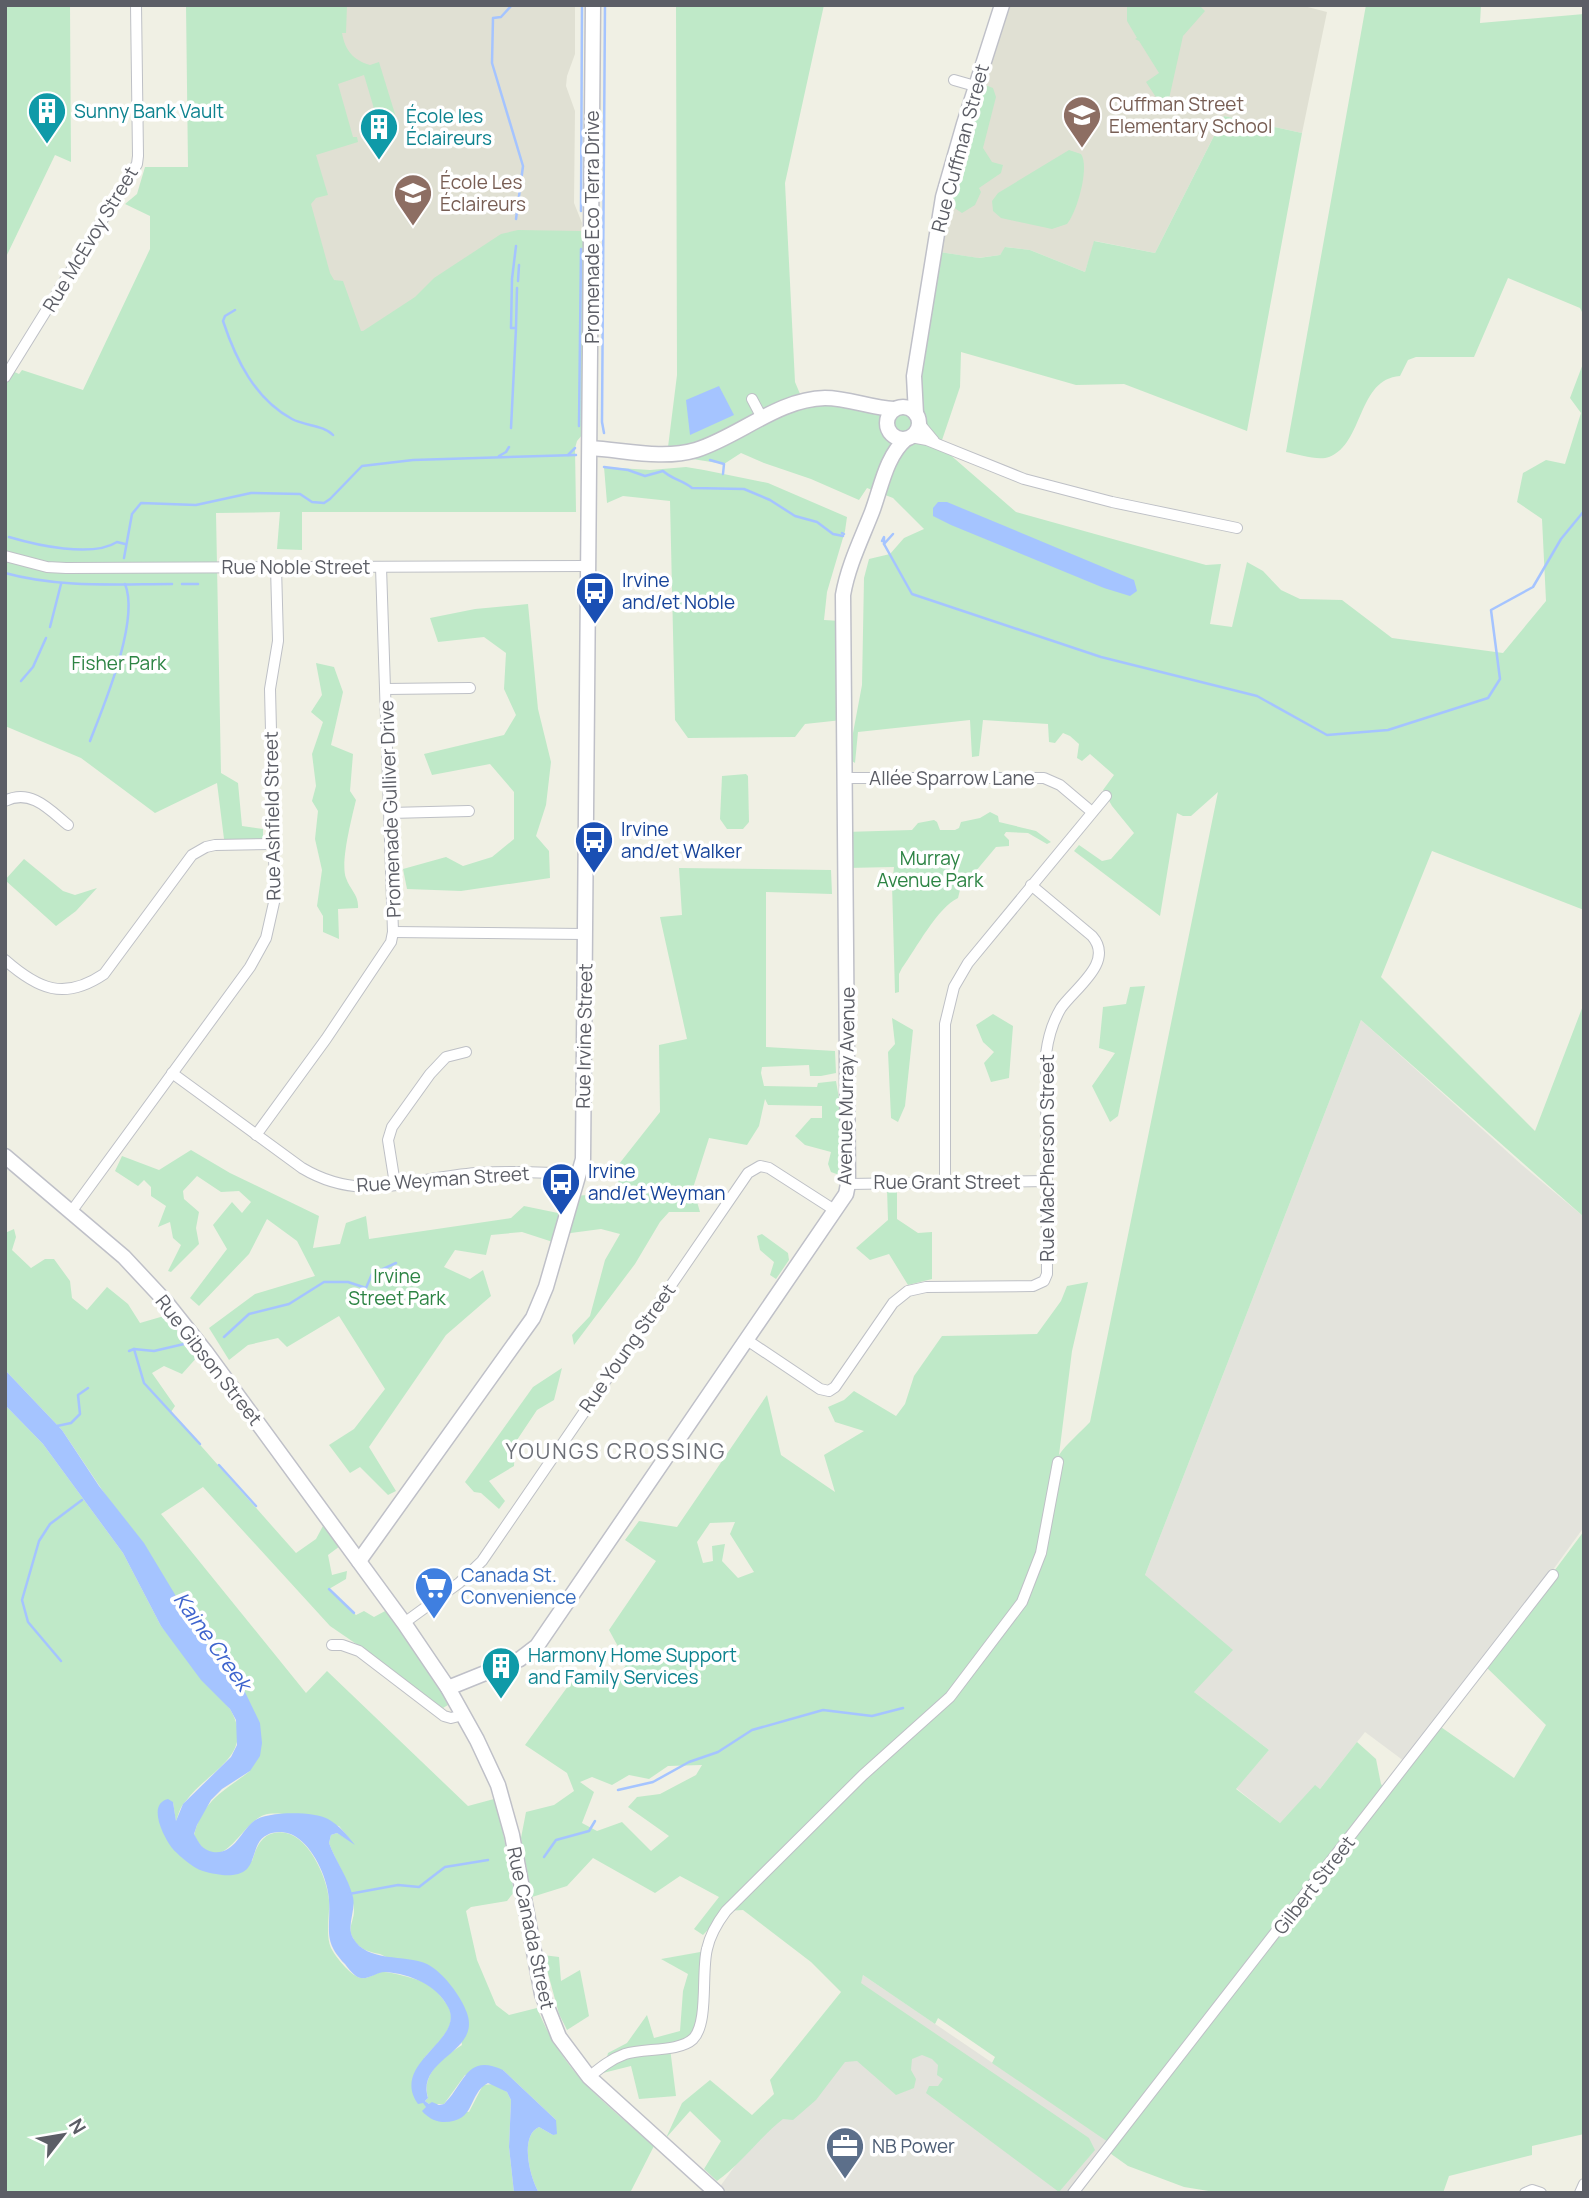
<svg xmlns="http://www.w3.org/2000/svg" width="1589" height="2198" font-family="Manrope,sans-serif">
<rect width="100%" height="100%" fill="#f0f0e4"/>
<g fill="#e3e3dc">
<path d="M1361,1020l161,145 62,52v310l-100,138 -76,99 -43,-32 -45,57 -5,-3 -35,37 -44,-35 33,-38 -75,-58 -49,-117z"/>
<path d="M863,1975l249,169 -39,49 -357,-1 137,-188z"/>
</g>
<g fill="#e0e0d3">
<path d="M245,5h330v49l-8,22 -1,10 9,25 -1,92 8,20 -2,20 -199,197z"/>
<path d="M1002,5h298l27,7 -25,121 -78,-17 -69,137 -60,-12 -10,31 -55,-22 -24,-3 -6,8 -22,3 -45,-7z"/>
</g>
<g fill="#bfe9c8" fill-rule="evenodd">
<path d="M5,5h65l1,157 -16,-7 -50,104z"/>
<path d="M186,5h161l-1,28h-4c3,17 11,27 28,32l9,-3 20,65 -18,5 -17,-57 -26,9 15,53h4l1,5 -42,13 12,40 -12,3 -5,6 19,69 4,7 9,1 18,50h2l52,-34 19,-19 67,-44 17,-4 63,1v6l4,5 -2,192 -6,7 -2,7 1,64h-274v38l-25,-1 3,-37 -64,1 5,260 17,10 4,43 21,3v10h-39l-7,-56 -62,30 -74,-55 -76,-32v-349l5,-7 9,4 3,-4 61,20 67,-141v-33l-25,-12 12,-10 8,-27h43z"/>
<path d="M676,5h148l-39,178 10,199 8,19 57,3 28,13 11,-10 9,1 25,-157 46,7 21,-3 5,-8 25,3 55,22 9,-31 61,12 69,-137 78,17 -55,298 -123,-47 -48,1 -115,-33 -1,35 -20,59 76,66 190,53 15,-1 -11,60 22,3 15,-65 16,9 18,19 19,9 42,1 50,38 111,15 43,-52 -4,-82 -25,-17 6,-29 23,-13 19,4 16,-51 -11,-15 14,-37v549l-152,-59 -51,126 154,154 49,-128v214l-223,-197 -216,555 88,75 -39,42 75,58 -33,39 44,34 35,-38 5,4 37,-47 19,17 5,25 5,7 52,-66 76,53 32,-53 -62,-60 100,-134v603l-52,12v9l-83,21 -6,17h-222l-37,-6 -56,-21 -21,-15 4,-7 -119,-81 3,-6 -57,-39 -3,6 -72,-49 -2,8 228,155 6,12 -36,42 -133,-99 3,-7h9l5,-7 -6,-4 1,-10 -6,-6 -10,-4 -10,4 -1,11 5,9 -2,9 -18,7 -39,-34 -12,1 -29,38 -23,20 -10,-1c-24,19 -41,44 -66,62l-13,-12 17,-28 -31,-30 -24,27 16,-35 28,-23 42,35 22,-21 -4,-14 71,-88 -30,-30 -68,-52 -17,1 -23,24 -9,-6 25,-32 -39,-21 -25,17 -62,-35 -26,28 -35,11 -11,-59 5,-26 28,-7 20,-14 -7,-18 -42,-28 46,-63 44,2 12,-21 -18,-33 47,-69 -31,-21 14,-19 38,6 90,-132 14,60 54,37 -11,-37 40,-24 -29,-9 -7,-15 16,-7 10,-9 42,25 9,-12 9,-28 28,-40 95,-2 24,-33 6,-15 21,-4 -16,69 -13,104c8,-12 21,-22 31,-33l128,-630 -27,24h-8l-6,-3 -17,103 -86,-65 5,-6 23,16 9,-2 23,-26 -22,-27 -9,-16 11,-15 -24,-21 -8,7 -5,-3 2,-14 -9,-8 -7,-3 -8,10 -6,-1 -1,-18 -65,-4 -4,36 -7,1 -2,-37 -112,12 -3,31 -3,-2 1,-28 9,-48 2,-107 5,-19 21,-5 14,-16 20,-9 -31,-31 -26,-10 -8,12 -48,-21 -47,-16 -23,-10 -17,11 -57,-9 10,-80zM735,1522l-5,12 24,38 -16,6 -16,-17 3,-17 -13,2 1,15 -10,2 -6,-21 13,-19zM702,1765l-6,10 -36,19 -23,3 -9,10 41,29 -18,15 -29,-29 -25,9 -15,-8 12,-31 -14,-10 12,-5 20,8 17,-10 20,4 19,-13z"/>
<path d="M1127,5h72l6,6 -22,25 -14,63 -6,9 -17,-26 13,-9 -20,-32 -4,-2 2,-1 -10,-17z"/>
<path d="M1366,5h115l-1,18 104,-9v302l-4,-8 -72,-30 -34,79h-58l-8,3 -8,16c-43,3 -36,68 -71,81 -11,4 -31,-3 -43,-5z"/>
<path d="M985,85l8,3 3,9 -13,51 9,14 11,3 -2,8 -22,15 2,4 -6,13 -13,8 -9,-6 -2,-9z"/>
<path d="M1069,150l12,4c9,13 -4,58 -14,70l-15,5 -51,-11 -8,-7 -1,-10 6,-8z"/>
<path d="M604,467l46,3 36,-3 18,3 64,13 79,34 -2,14 -18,61 -3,28 17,1 1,99 -37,4 -10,13 -107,1 -13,-18 -5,-219 -47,-5 -16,7z"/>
<path d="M528,604l10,105 13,53 -5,43 -10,31 13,15 1,27 -89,13 -54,-2 -4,-20 43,-12 17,9 29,-9 22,-18v-47l-24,-28 -58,11 -8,-21 80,-19 12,-20 -12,-26 2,-36 -22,-16 -46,5 -8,-24 45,-9z"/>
<path d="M316,663l18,4 9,25 -12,53 22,9 -3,37 6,9c-4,17 -16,63 -10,78 4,12 13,17 12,30l-20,1 1,30 -16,-7v-16l-6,-10 5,-36 -7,-31 3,-28 -6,-10 4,-15 -4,-32 11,-32 -12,-10 11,-17z"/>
<path d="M746,774l2,2 1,46 -6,7h-16l-7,-10 2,-43z"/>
<path d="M990,812l8,4 1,6 37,9 15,11 -4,2 -19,-11 -22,-1 -2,3 5,5v6l-13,1 -36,43 -2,8c-21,10 -42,51 -56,70l-3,6v18l-4,1 -3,-109 2,-17 -48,1 -1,-36 67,-2 6,-7 16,-3 3,2 3,8h15l4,-2 2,-6 19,-4z"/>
<path d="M24,859l39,32 12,4 22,-7 -21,23 -20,15 -51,-46z"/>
<path d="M679,868l152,2 1,24 -66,-2v155l69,4 1,22 -15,3h-11l-1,-11 -47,2 -1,6 3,13 53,1 1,-4 18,-2 5,29 1,66 -11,-4 -3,-8 3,-12 -26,-7 -10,-9 16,-18h11v-12l-54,-1 -3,-6 -6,27 -12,19 -38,-7 -16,50 7,24h-31l-9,10 -25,42 -61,81 -2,-10 18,-19 15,-56 15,-26 -19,-5 -38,5 -4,10 -37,-12 -31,3 -5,20 -31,-5 -11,17 26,12 13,-9 8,26 -45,39 -77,112 27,44 -8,4 -28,-28 -10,6 -21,-28 25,-16 31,-40 -46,-73 -52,31 -9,-9 -30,7 -19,15 -20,-32 46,-34 60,-18 -18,-35 -30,-22 -18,35 -50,52 -9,-8 37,-49 -14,-24 19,-23 10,11 9,-11 -12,-11 -18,1 -24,-16 -14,15 1,8 15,13 -3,16 3,16 -28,28 -3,-1 13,-26 -8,-7 -3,-16 -12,5 8,-21 -15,-10v-9l-7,-7 -6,6 -23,-15 7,-15 37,14 32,-20 39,23 89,43 -6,32 27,-4 6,-21 20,-7 3,23 142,-21 13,-12 34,7 11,-1 4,-16 45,-3 1,-29 41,-52 -1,-67 28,-6 -27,-122 22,-2z"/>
<path d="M1145,986l-27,130 -8,6 -18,-36 23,-33 -16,-5 4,-41 23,-3 4,-17z"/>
<path d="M993,1014l20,12 -4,52 -18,4 -7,-19 10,-11 -11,-10 -7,-17z"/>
<path d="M892,1018l21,12 -8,76 -7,16 -7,-4 -3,-66 7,-8z"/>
<path d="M887,1189h10v30l21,14 14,-1v47l-24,6 -19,-31 -19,6 -14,-12 32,-28z"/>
<path d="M14,1229l2,8 -4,13 19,18 14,-9h9l16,22 2,17 15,12 20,-23 21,17 12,19 24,-7 35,39 -17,19 -18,-8 -12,7 23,33 -4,6 125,141 20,-14 8,-15 16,22 -12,9 4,20 15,-4 -1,8 -17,10 27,26 8,-4 10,6 13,-7 48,69 13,26 -5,3 -34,-23 -41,-33 -38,-26 -127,-139 -42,27 145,179 21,-22 141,135 26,-7 8,28 12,65 -7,9 -36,6 -5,4 11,49 19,45 13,10 28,-7c27,66 65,92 117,138l-23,45 2,2h-94c-9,-15 -20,-57 0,-66l14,8 3,-15 -53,-50 -38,5 -21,29h-15l-4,-3 3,-3c-7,-25 16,-41 34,-53l-9,-56 -73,-35c-11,-2 -22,-5 -27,-16 -6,-10 1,-17 1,-27 -1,-25 -17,-46 -25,-68l2,-8 6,-2 15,9 -13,-16c-18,-4 -58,-17 -75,-11 -24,8 -44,69 -70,20 9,-35 30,-44 56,-64l-5,-79 -45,-56 -138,-206 -57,-60v-137z"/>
<path d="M762,1234l26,19 1,7 -13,19 -6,-4 4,-13 -14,-12 -3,-14z"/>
<path d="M562,1368l-8,32 -17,10 -22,33 -1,23 -25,15 16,20 -6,8 -18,-16 -7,-1 -9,-10 68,-95z"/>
<path d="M5,1405l38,39 80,109 38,73 69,83c27,47 -22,61 -45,93 -5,5 -7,13 -9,20l-3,-20 -1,46 80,13c4,-12 8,-25 22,-28 30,-8 53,42 55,67 1,15 -4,34 2,48 4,8 17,24 25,28 9,6 17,-2 25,-4 8,-1 40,8 47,12 6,3 18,18 21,24 9,19 -14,37 -25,50l-1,45 46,9 14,-27 10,-1 14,8 4,8 -2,47 5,46h-509z"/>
<path d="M706,1951l-10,86 -26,11 6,48 -37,3 -8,-33 -28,7 5,-20 19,-10 20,-28 7,23 26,-7 3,-40 5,-17 -27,-15z"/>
<path d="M543,1955l16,2 2,24 19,-11 9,46 -22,14 -8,-16z"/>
</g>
<g fill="#a5c4ff">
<path d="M719,386l15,29 -44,20 -4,-35z"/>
<path d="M938,502h9l187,78 3,11 -7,5 -26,-8 -153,-63 -18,-9v-8z"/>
<path d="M5,1370l57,60 37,56 45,57 56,93 45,56 15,31 2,20 -2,13 -10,15 -28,18 -11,11 -14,25 -3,9c5,9 8,16 19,18 21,3 27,-20 41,-31 12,-10 60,-10 74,-2 11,6 19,16 27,26l-18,-12 -6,2 -2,8c7,19 19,34 24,54 3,14 -7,29 0,41 14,25 52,16 74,26 16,8 34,32 40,49 14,40 -51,45 -39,85l-3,3 4,3 3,-2 7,3 5,-1c21,-20 22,-51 59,-34l53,50 1,14 -4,1 -14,-8c-20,9 -9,51 0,66h-25l-5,-46 2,-47 -4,-8 -19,-9c-21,11 -11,40 -46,39 -8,-1 -15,-5 -20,-11l4,-4 -3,-4 -5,1c-29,-41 48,-64 30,-97 -11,-22 -38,-33 -62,-35 -10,-1 -20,11 -30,4 -4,-3 -8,-8 -11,-12 -23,-24 -14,-34 -16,-64 -1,-20 -14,-49 -30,-61 -12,-10 -33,-10 -41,5 -4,8 -5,18 -11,25 -6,6 -17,7 -25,6 -7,-1 -19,-3 -26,-7 -7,-4 -19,-14 -24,-20 -9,-12 -25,-44 -4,-49l5,3 3,19 7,-17 48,-47 6,-12 -1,-25 -6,-11 -29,-29 -40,-54 -38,-73 -80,-109 -38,-39z"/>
</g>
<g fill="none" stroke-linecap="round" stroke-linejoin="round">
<g stroke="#a5c4ff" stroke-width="2.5">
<path d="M512,5l-11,12 -8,1 -1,45 31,103 -7,53"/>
<path d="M581,211l1,-206"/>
<path d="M518,281l1,-16"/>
<path d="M235,310l-10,6 -2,5c13,39 32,78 69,98 13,7 32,6 41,16"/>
<path d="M516,327l1,-39"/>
<path d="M1584,421v57"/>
<path d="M579,426l2,-177"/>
<path d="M511,428l5,-100h-5l1,-49 4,-33"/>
<path d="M604,433l-2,-11 3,-417"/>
<path d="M568,455l7,-7"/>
<path d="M499,456l7,-4 3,-5"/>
<path d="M710,460l14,4 -1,10"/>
<path d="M604,467l24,3 17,6 18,-5c10,9 20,9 29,17l52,1 26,11 25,16 22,6 16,12 10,2"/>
<path d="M842,533l2,1"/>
<path d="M9,537c27,8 83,21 108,5l8,2"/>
<path d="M882,541l2,-4v7l9,-10"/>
<path d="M884,544l28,50 189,63 156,39 70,39 61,-5 100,-32 12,-19 -9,-69 42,-23 28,-48 23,-28"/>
<path d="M124,558l8,-44 9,-11 55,2 55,-12 49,1 12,8 12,1 6,-4 32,-33 51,-6 163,-5"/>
<path d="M5,573c54,15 111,11 167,11"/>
<path d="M182,584h16"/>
<path d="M50,627l11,-43"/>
<path d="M21,681l12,-14 13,-29"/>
<path d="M90,741c14,-36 50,-121 35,-157"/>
<path d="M224,1337l25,-23 40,-10 35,-22h24l18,6 6,-14 24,-11"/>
<path d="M134,1349l10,34 56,61"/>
<path d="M129,1351l5,-2 20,2 30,-7"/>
<path d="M57,1426l14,-3 9,-9 -2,-19 10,-7"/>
<path d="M219,1465l37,41"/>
<path d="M329,1589l25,24"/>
<path d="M61,1661l-33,-39 -6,-22 17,-59 11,-17 32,-24"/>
<path d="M618,1790l35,-8 36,-20 29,-10 34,-22 71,-20 49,6 31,-8"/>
<path d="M544,1857l12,-17 33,-9 6,-10"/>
<path d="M349,1894l49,-9 21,2 26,-20 43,-7"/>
</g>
<g stroke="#bec0c6" stroke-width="12">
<g id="street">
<path d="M954,80l21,6"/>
<path d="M5,377l132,-213 1,-8 -2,-151"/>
<path d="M752,399l10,19"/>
<path d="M919,423l15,18"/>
<path d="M911,437l16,3 97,39 88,23 125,26"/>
<path d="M5,556l42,11 19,1 521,-2"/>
<path d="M386,689l84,-1"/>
<path d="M843,778h201l16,7 32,27"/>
<path d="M5,801c26,-13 45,9 63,24"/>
<path d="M390,813l79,-2"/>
<path d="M393,932l192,2"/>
<path d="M5,960c33,29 59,41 99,14l88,-119 14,-8 9,-2 59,-1"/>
<path d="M172,1073l130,95c62,37 110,9 175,5 34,-2 69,-1 103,2"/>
<path d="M256,1135l70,-96 65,-97 2,-10 -12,-365"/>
<path d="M945,1182v-158l9,-37 14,-24 138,-167"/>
<path d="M395,1184l-7,-44 4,-13 38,-53 16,-17 20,-5"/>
<path d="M848,1184l199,-3"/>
<path d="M71,1212l179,-245 16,-29 9,-40 -5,-209 8,-48 -2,-74"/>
<path d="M747,1340l73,49 9,2 6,-4 58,-84 15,-12 18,-4 107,-1 11,-5 3,-7 -1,-220c2,-16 6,-31 15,-46 14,-20 54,-46 31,-72l-61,-51"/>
<path d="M404,1623l55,-40 23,-22 266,-388 12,-7 9,2 67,43"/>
<path d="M332,1645h10l17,6 85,65 7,2 12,-3"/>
<path d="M589,2077c11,-9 22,-18 36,-23 19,-6 54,-2 68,-15 16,-16 8,-67 14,-90 3,-14 10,-26 19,-38l137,-136 87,-78 72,-95 19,-49 17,-91"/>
<path d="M1073,2193l480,-618"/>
<path d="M1525,2193l7,-3 9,3"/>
<path d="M1580,2193l4,-9"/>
</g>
</g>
<g stroke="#bfc0c8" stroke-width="17">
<g id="secondary">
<circle cx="903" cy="423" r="16"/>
<path d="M916,414l-2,-38 29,-179 21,-73 38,-119"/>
<path d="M590,448c35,2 72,12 106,2 44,-14 82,-51 129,-52 23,0 46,10 69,11"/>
<path d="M5,1156l119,101 42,45 39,49 199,272 44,65 29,52 21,45 14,50 30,159 17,43 30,40 128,116"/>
<path d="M359,1561l174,-243 13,-31 37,-128 10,-1154"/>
<path d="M448,1688l72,-29 17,-13 309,-452 2,-10 -5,-589c5,-29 18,-55 29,-83 9,-24 14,-56 34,-73"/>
</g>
</g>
<use href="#street" stroke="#fff" stroke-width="10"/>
<use href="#secondary" stroke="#fff" stroke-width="14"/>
</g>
<defs>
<g id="building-pin" transform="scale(2.0125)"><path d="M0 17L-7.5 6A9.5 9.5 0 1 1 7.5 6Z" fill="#0f9aa8" stroke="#fff"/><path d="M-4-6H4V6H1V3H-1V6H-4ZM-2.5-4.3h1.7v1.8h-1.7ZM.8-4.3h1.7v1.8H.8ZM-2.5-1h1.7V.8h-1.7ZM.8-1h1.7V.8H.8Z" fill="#fff"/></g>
<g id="school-pin" transform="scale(2.0125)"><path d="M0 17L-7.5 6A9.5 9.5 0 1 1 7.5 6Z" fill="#8d6e63" stroke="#fff"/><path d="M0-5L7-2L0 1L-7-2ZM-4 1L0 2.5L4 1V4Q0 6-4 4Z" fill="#fff"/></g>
<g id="bus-pin" transform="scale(2.0125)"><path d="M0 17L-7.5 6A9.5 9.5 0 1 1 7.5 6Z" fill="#1a4fb4" stroke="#fff"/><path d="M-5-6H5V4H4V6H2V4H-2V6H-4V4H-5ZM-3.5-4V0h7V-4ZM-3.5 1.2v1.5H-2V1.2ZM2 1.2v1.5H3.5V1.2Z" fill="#fff"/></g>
<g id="supermarket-pin" transform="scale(2.0125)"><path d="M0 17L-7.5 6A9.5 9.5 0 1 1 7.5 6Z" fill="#3f7fe0" stroke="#fff"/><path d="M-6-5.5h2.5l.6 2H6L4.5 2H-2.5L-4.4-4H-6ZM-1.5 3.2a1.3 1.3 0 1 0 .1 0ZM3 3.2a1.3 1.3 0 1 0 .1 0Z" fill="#fff"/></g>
<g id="office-pin" transform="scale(2.0125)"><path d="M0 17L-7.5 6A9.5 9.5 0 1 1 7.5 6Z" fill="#5c6f8a" stroke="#fff"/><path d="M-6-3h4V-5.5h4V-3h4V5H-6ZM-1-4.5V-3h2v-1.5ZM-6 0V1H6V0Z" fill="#fff"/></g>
</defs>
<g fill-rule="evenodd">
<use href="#building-pin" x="47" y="111"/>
<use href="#school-pin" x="1082" y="115"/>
<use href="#building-pin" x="379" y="127"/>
<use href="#school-pin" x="413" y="193"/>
<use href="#bus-pin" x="595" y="591"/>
<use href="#bus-pin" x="594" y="840"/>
<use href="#bus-pin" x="561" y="1182"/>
<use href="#supermarket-pin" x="434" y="1586"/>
<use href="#building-pin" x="501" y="1666"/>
<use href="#office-pin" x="845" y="2146"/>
</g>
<g text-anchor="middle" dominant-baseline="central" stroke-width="7" stroke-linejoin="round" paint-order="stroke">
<g font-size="19" fill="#785e54" stroke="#fff" text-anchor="start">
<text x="1109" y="104">Cuffman Street<tspan x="1109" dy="22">Elementary School</tspan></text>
<text x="440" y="182">École Les<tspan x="440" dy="22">Éclaireurs</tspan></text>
</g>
<g font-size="19" fill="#0d838f" stroke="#fff" text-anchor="start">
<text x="74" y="111">Sunny Bank Vault</text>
<text x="406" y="116">École les<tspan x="406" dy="22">Éclaireurs</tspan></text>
<text x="528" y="1655">Harmony Home Support<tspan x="528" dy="22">and Family Services</tspan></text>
</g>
<g font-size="19" fill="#5c5e66" stroke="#fff">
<text transform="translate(960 148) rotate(-75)">Rue Cuffman Street</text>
<text transform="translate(592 227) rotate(-90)">Promenade Eco Terra Drive</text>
<text transform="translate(90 239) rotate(-59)">Rue McEvoy Street</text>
<text x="296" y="567">Rue Noble Street</text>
<text x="952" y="778">Allée Sparrow Lane</text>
<text transform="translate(390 809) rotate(-92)">Promenade Gulliver Drive</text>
<text transform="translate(272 816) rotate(-91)">Rue Ashfield Street</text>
<text transform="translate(584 1036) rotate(-89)">Rue Irvine Street</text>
<text transform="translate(846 1086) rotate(-89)">Avenue Murray Avenue</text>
<text transform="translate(1047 1158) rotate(-90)">Rue MacPherson Street</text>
<text transform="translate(443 1179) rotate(-4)">Rue Weyman Street</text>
<text x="947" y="1182">Rue Grant Street</text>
<text transform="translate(627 1348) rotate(-55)">Rue Young Street</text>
<text transform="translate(209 1360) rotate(52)">Rue Gibson Street</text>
<text transform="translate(1314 1885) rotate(-52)">Gilbert Street</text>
<text transform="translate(531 1928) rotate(78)">Rue Canada Street</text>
</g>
<g font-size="19" fill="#164399" stroke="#fff" text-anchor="start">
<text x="622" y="580">Irvine<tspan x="622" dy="22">and/et Noble</tspan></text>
<text x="621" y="829">Irvine<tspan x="621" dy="22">and/et Walker</tspan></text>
<text x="588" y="1171">Irvine<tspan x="588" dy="22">and/et Weyman</tspan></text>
</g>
<g font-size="19" fill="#2d8444" stroke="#fff">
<text x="119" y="663">Fisher Park</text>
<text x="930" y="858">Murray<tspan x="930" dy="22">Avenue Park</tspan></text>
<text x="397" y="1276">Irvine<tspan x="397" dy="22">Street Park</tspan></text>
</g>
<g font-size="19" fill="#366cbe" stroke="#fff" text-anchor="start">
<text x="461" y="1575">Canada St.<tspan x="461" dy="22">Convenience</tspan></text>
</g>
<g font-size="19" fill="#4e5e75" stroke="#fff" text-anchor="start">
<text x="872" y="2146">NB Power</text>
</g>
<g font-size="21" letter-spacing="2" fill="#6d7078" stroke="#fff">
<text x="616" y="1451">YOUNGS CROSSING</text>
</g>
<g font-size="21" font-style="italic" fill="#3d63cd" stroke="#fff">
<text transform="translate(213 1641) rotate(54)">Kaine Creek</text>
</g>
</g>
<rect width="1589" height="2198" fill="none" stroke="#5c5e66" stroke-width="14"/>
<g transform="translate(63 2135) rotate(59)" stroke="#ffffff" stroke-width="5" paint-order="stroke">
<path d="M0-5L12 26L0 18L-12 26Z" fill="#5c5e66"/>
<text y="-10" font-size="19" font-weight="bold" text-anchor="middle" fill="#5c5e66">N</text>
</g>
</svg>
